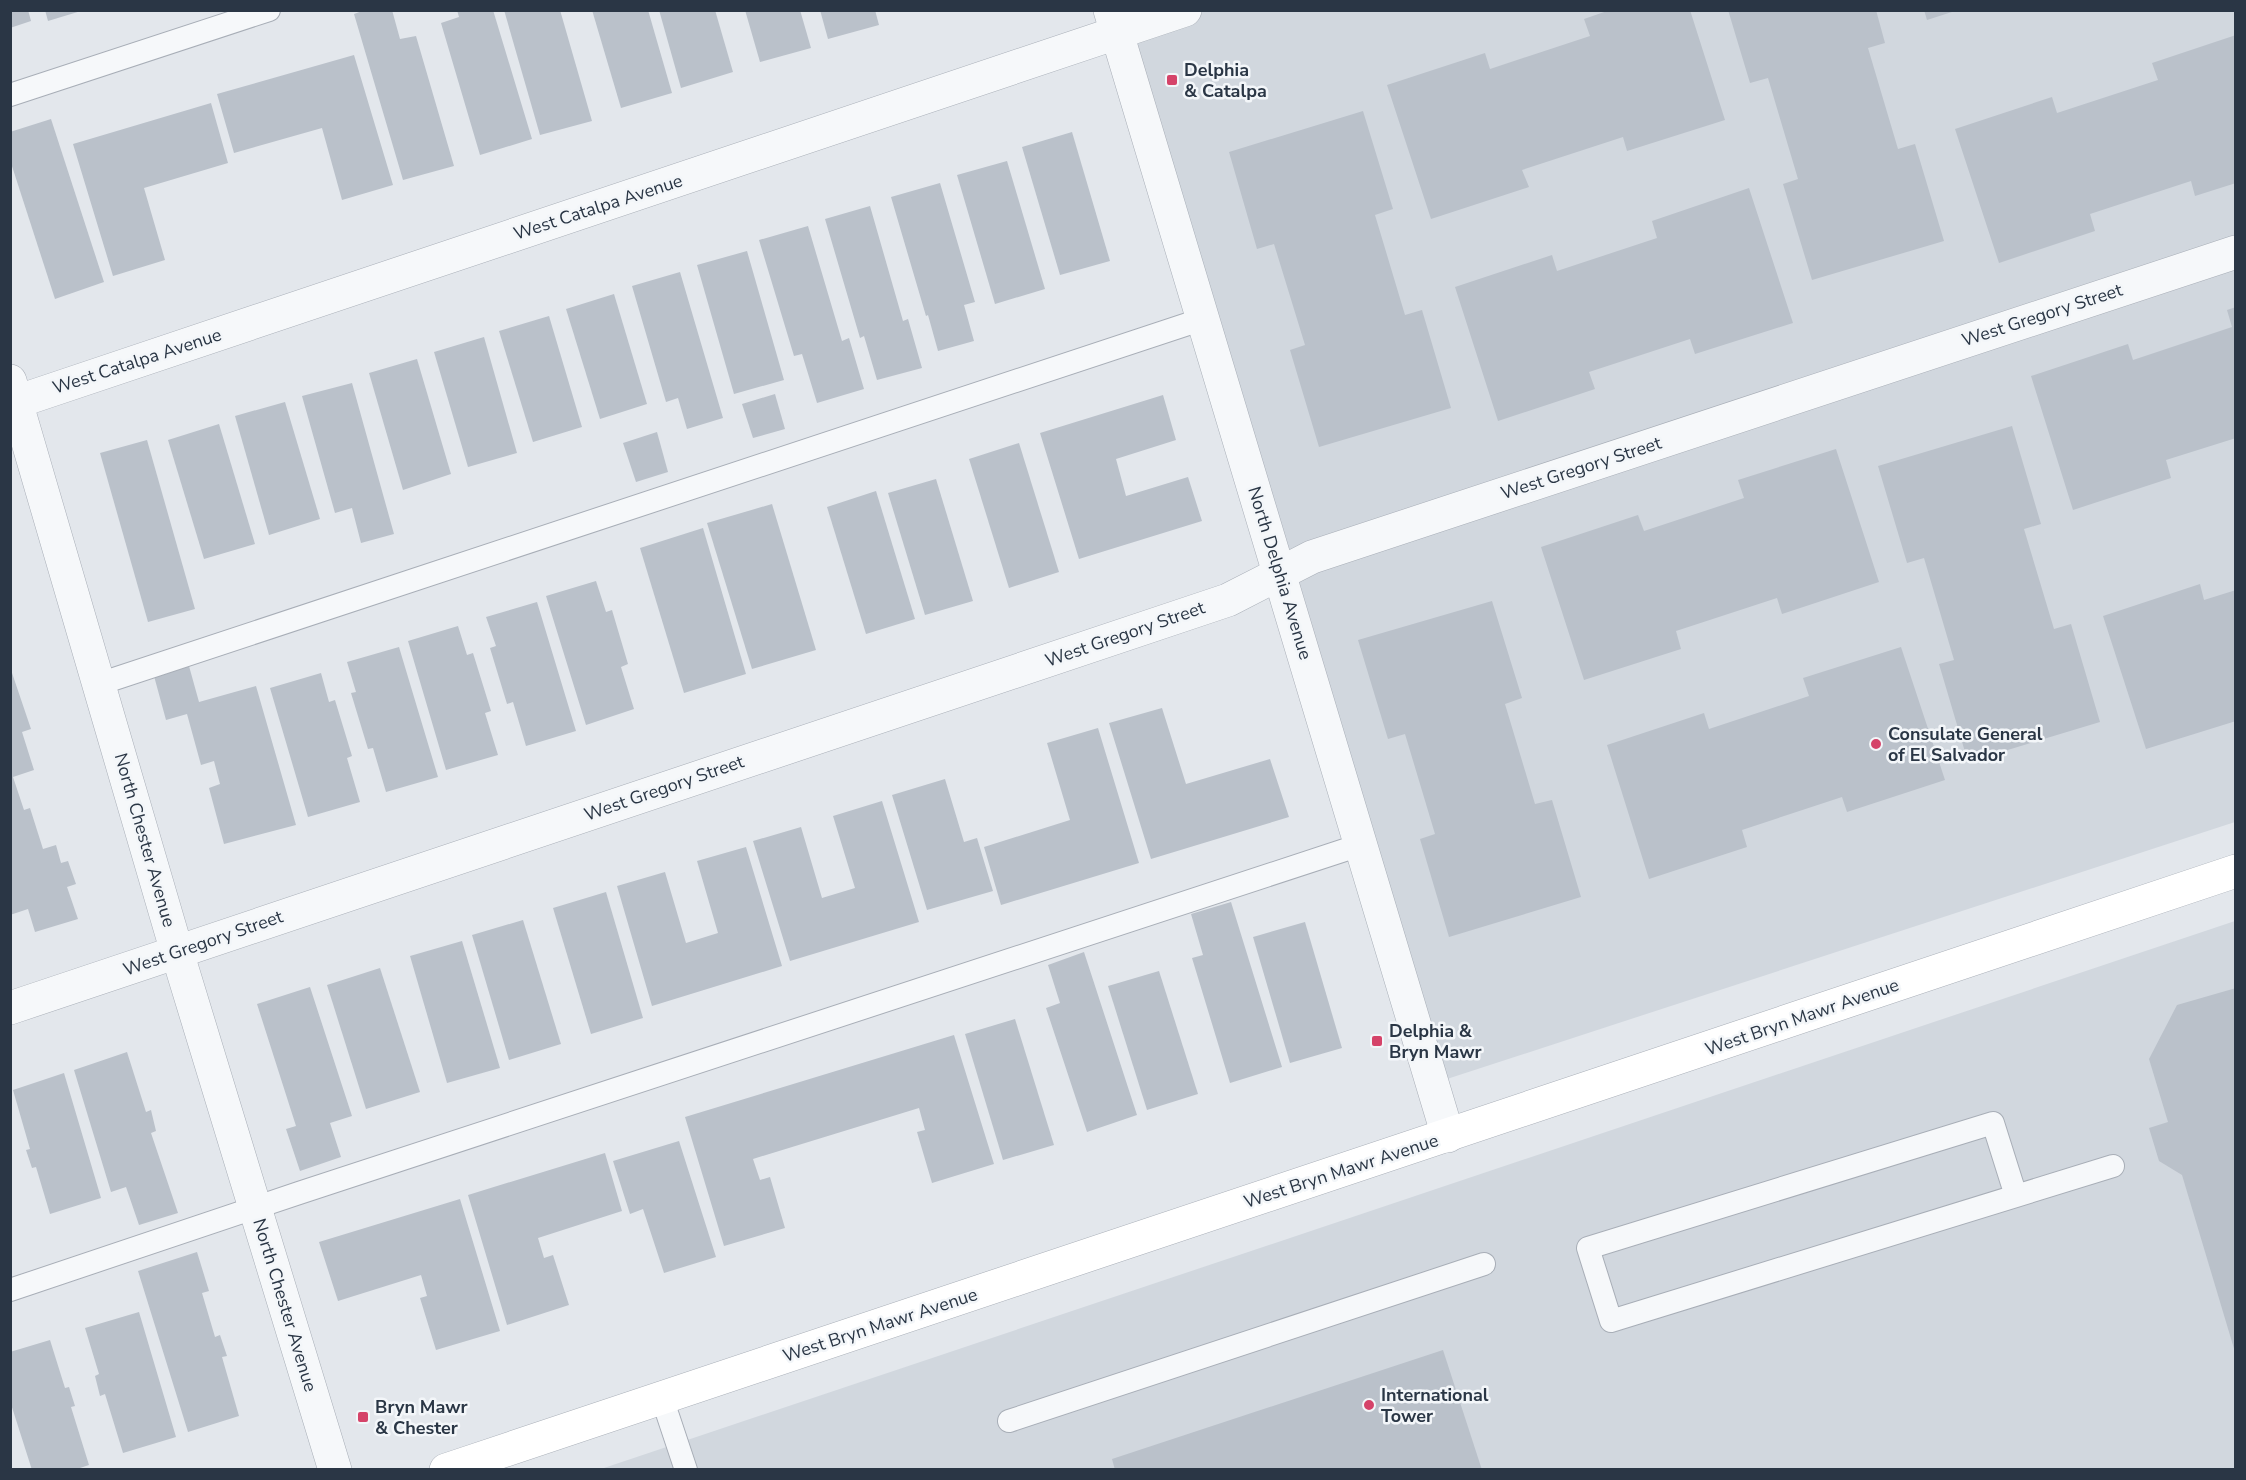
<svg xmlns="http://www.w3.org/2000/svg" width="2246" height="1480" font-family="'Nunito Sans',sans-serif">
<rect width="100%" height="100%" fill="#e3e7ec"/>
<g fill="#d1d7de">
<path d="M1207,10l1028,1v811l-788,257 -330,-1038z"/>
<path d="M2235,921v548h-1634z"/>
</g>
<g fill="#bac1ca">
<path d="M10,10h18l3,11 -21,7z"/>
<path d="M45,10h36v1l-33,10z"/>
<path d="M365,10h27l8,29 16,-3 38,130 -51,14 -49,-166z"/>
<path d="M457,10h36l39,129 -52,16 -39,-132 18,-6z"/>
<path d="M504,10h56l32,111 -52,14z"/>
<path d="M592,10h56l24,83 -51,15z"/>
<path d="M659,10h56l18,62 -52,16z"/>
<path d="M745,10h55l11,38 -51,14z"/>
<path d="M820,10h55l4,15 -51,14z"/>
<path d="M1610,10h80l35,110 -98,31 -4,-14 -101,33 7,17 -98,32 -44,-134 98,-32 5,16 100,-33 -6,-17z"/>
<path d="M1728,10h148l9,33 -17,5 30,101 17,-5 29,97 -132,39 -29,-96 15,-5 -30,-101 -18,5z"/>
<path d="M1924,10h31v1l-28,9z"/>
<path d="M2236,35v148l-41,13 -4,-15 -101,33 5,17 -96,32 -44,-134 97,-32 5,16 101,-33 -6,-17z"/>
<path d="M354,55l39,130 -51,15 -20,-72 -88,25 -17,-59z"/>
<path d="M211,103l17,60 -84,25 21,72 -52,16 -40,-132z"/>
<path d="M1363,111l30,98 -18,6 30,100 17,-5 29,98 -132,39 -29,-97 15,-5 -31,-101 -17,5 -28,-97z"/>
<path d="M51,119l53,163 -49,17 -45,-139v-28z"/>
<path d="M1072,132l38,129 -50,14 -38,-128z"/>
<path d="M1007,161l38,128 -50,15 -38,-129z"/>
<path d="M940,183l35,119 -11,3 10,36 -36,10 -10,-36 -2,1 -35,-119z"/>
<path d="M1749,188l44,135 -98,31 -5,-15 -101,33 6,17 -97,32 -43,-134 97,-32 5,16 100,-33 -5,-17z"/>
<path d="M870,206l33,115 5,-2 14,49 -45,12 -13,-44 -4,2 -35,-119z"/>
<path d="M808,226l34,115 7,-3 15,51 -47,14 -15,-49 -8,2 -35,-116z"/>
<path d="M747,251l37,129 -50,14 -37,-129z"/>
<path d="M680,272l43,146 -36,11 -9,-31 -12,4 -34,-116z"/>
<path d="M614,294l33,110 -47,15 -34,-110z"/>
<path d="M2236,307v131l-70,22 5,18 -98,32 -42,-134 97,-32 5,16 99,-33 -5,-17z"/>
<path d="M549,316l33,111 -49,15 -34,-111z"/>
<path d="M484,337l33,116 -49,14 -34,-115z"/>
<path d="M417,359l34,115 -48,16 -34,-117z"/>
<path d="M352,383l42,151 -33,9 -9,-35 -17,5 -33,-117z"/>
<path d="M775,394l10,35 -32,9 -11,-34z"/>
<path d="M1163,395l13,45 -60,19 10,37 62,-19 14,44 -123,38 -39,-126z"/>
<path d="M285,402l35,117 -51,16 -34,-119z"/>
<path d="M219,424l36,120 -51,15 -36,-119z"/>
<path d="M2012,426l29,98 -17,5 30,100 17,-5 29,98 -132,40 -29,-98 15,-4 -30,-102 -17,5 -29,-97z"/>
<path d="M657,432l11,40 -32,10 -13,-39z"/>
<path d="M147,440l48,169 -47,13 -48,-169z"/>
<path d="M1019,443l40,129 -50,16 -40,-129z"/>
<path d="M1836,449l43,133 -97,32 -5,-16 -101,33 5,18 -97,31 -43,-133 97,-32 6,16 100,-33 -6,-18z"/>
<path d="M936,479l37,122 -48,14 -37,-122z"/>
<path d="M876,491l39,128 -49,15 -39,-127z"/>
<path d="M772,504l44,146 -64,19 -45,-146z"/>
<path d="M703,528l43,146 -62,19 -44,-145z"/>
<path d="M596,581l10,31 6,-2 16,54 -7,3 13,42 -48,16 -40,-129z"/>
<path d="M2200,584l4,16 32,-10v131l-90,28 -43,-133z"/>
<path d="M1492,601l30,97 -17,6 30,100 17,-4 29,97 -132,40 -29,-98 15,-5 -30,-100 -17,5 -30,-99z"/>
<path d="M537,602l39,129 -50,15 -13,-44 -6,2 -17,-56 6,-2 -10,-29z"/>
<path d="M458,626l9,29 6,-2 18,58 -6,2 13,42 -52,15 -38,-129z"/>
<path d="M399,647l39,130 -52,15 -13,-44 -5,1 -17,-56 5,-1 -9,-30z"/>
<path d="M1901,647l44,133 -98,32 -5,-15 -100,33 5,17 -98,32 -42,-134 97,-32 5,16 100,-33 -6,-18z"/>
<path d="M189,666l10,36 57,-16 40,139 -72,19 -15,-56 11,-4 -6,-23 -13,4 -14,-51 -21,6 -12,-44z"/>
<path d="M10,667l21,62 -9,3 12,38 -21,7 11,33 6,-2 13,41 13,-4 5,18 7,-2 8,23 -9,3 11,32 -43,13 -7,-23 -18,6z"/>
<path d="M321,673l8,29 6,-2 17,56 -5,2 13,44 -52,15 -38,-129z"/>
<path d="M1162,708l24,76 84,-25 19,58 -138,42 -42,-136z"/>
<path d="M1098,728l41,135 -138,42 -17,-58 86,-27 -23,-77z"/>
<path d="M945,779l19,63 13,-4 16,53 -66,19 -35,-115z"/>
<path d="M882,801l37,121 -129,39 -37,-120 48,-14 21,71 33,-10 -22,-72z"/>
<path d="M746,847l36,119 -130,40 -35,-120 48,-14 21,71 32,-10 -21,-72z"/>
<path d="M606,892l37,126 -52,16 -38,-126z"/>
<path d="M1231,902l51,165 -52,16 -38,-125 11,-3 -12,-41z"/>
<path d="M523,920l38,124 -52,16 -37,-125z"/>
<path d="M1305,922l37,126 -52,15 -37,-126z"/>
<path d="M462,941l38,127 -53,15 -37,-127z"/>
<path d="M1084,952l53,163 -50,17 -41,-124 14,-5 -12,-38z"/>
<path d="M380,968l40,124 -54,17 -39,-124z"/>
<path d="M1159,971l39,123 -51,16 -39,-124z"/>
<path d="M310,987l42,129 -22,7 11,34 -41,14 -14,-42 10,-3 -39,-122z"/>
<path d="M2236,988v364h-1l-53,-177 -23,-14 -10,-33 19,-6 -19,-63 28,-54z"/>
<path d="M1015,1019l39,126 -51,15 -38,-126z"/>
<path d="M954,1035l40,129 -62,19 -15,-51 8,-2 -6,-22 -166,51 7,21 10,-3 15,51 -61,18 -39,-129z"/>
<path d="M127,1052l19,60 5,-2 5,21 -5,2 27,80 -39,12 -13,-38 -15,5 -37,-122z"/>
<path d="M64,1073l37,125 -51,16 -14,-47 -4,1 -6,-18 4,-1 -17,-59z"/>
<path d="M679,1141l37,116 -52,16 -21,-64 -13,5 -17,-53z"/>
<path d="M605,1153l17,58 -84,27 6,20 9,-3 16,50 -62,20 -39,-130z"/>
<path d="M460,1199l40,132 -64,19 -16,-52 7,-2 -6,-21 -83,26 -19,-59z"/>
<path d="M197,1252l12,39 -7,2 13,44 5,-2 7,21 -5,1 17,59 -51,16 -50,-161z"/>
<path d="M139,1312l37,125 -53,16 -18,-59 -5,2 -5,-20 4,-2 -14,-46z"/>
<path d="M50,1340l15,48 4,-1 6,19 -4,1 18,58 -15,5h-42l-22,-69v-49z"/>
<path d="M1443,1350l39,120h-367l-3,-11z"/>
</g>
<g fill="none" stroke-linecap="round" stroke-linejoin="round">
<g stroke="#a8aeb7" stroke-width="24">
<g id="lane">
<path d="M10,95l259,-85"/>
<path d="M99,684l1104,-365"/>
<path d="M2016,1196l-23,-73 -405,125 23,73c167,-51 334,-104 502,-155"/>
<path d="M10,1290l289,-97 1061,-348"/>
<path d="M662,1398l24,72"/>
<path d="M1009,1421l475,-157"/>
</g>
</g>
<g stroke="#a8aeb7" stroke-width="34">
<g id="street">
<path d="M1110,10l338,1126"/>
<path d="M10,381l167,571 158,518"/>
<path d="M10,404l1175,-394"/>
<path d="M10,1008l1218,-408 84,-43 924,-305"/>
</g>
</g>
<g stroke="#a8aeb7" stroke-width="34">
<path id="secondary" d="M446,1470l1790,-599"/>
</g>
<use href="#lane" stroke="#f6f8fa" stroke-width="22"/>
<use href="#street" stroke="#f6f8fa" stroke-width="33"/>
<use href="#secondary" stroke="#fff" stroke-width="33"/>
</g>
<g fill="#d54369" stroke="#f3f6f9" stroke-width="2">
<rect x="1166" y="74" width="12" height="12" rx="3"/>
<circle cx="1876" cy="744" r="6"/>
<rect x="1371" y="1035" width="12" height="12" rx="3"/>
<circle cx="1369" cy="1405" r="6"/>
<rect x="357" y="1411" width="12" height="12" rx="3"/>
</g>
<g text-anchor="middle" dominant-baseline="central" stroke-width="5" stroke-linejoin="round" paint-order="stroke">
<g font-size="18" font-weight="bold" fill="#2a3645" stroke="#f3f6f9" text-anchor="start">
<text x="1184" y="70">Delphia<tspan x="1184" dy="21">&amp; Catalpa</tspan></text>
<text x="1888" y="734">Consulate General<tspan x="1888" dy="21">of El Salvador</tspan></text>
<text x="1389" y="1031">Delphia &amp;<tspan x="1389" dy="21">Bryn Mawr</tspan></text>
<text x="1381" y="1395">International<tspan x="1381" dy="21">Tower</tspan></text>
<text x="375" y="1407">Bryn Mawr<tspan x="375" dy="21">&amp; Chester</tspan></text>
</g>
<g font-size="18" fill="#2a3645" stroke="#f3f6f9">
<text transform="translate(598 207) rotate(-18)">West Catalpa Avenue</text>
<text transform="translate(2042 315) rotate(-18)">West Gregory Street</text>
<text transform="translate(137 361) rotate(-18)">West Catalpa Avenue</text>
<text transform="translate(1581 468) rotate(-18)">West Gregory Street</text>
<text transform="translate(1280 573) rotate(73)">North Delphia Avenue</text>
<text transform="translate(1125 634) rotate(-19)">West Gregory Street</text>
<text transform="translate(664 788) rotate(-19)">West Gregory Street</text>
<text transform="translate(145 840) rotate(74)">North Chester Avenue</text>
<text transform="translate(203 943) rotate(-19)">West Gregory Street</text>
<text transform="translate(1802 1017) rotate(-19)">West Bryn Mawr Avenue</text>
<text transform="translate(1341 1171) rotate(-18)">West Bryn Mawr Avenue</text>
<text transform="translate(285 1305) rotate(73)">North Chester Avenue</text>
<text transform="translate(880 1325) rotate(-18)">West Bryn Mawr Avenue</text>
</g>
</g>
<rect width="2246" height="1480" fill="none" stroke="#2a3645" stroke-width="24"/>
</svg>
